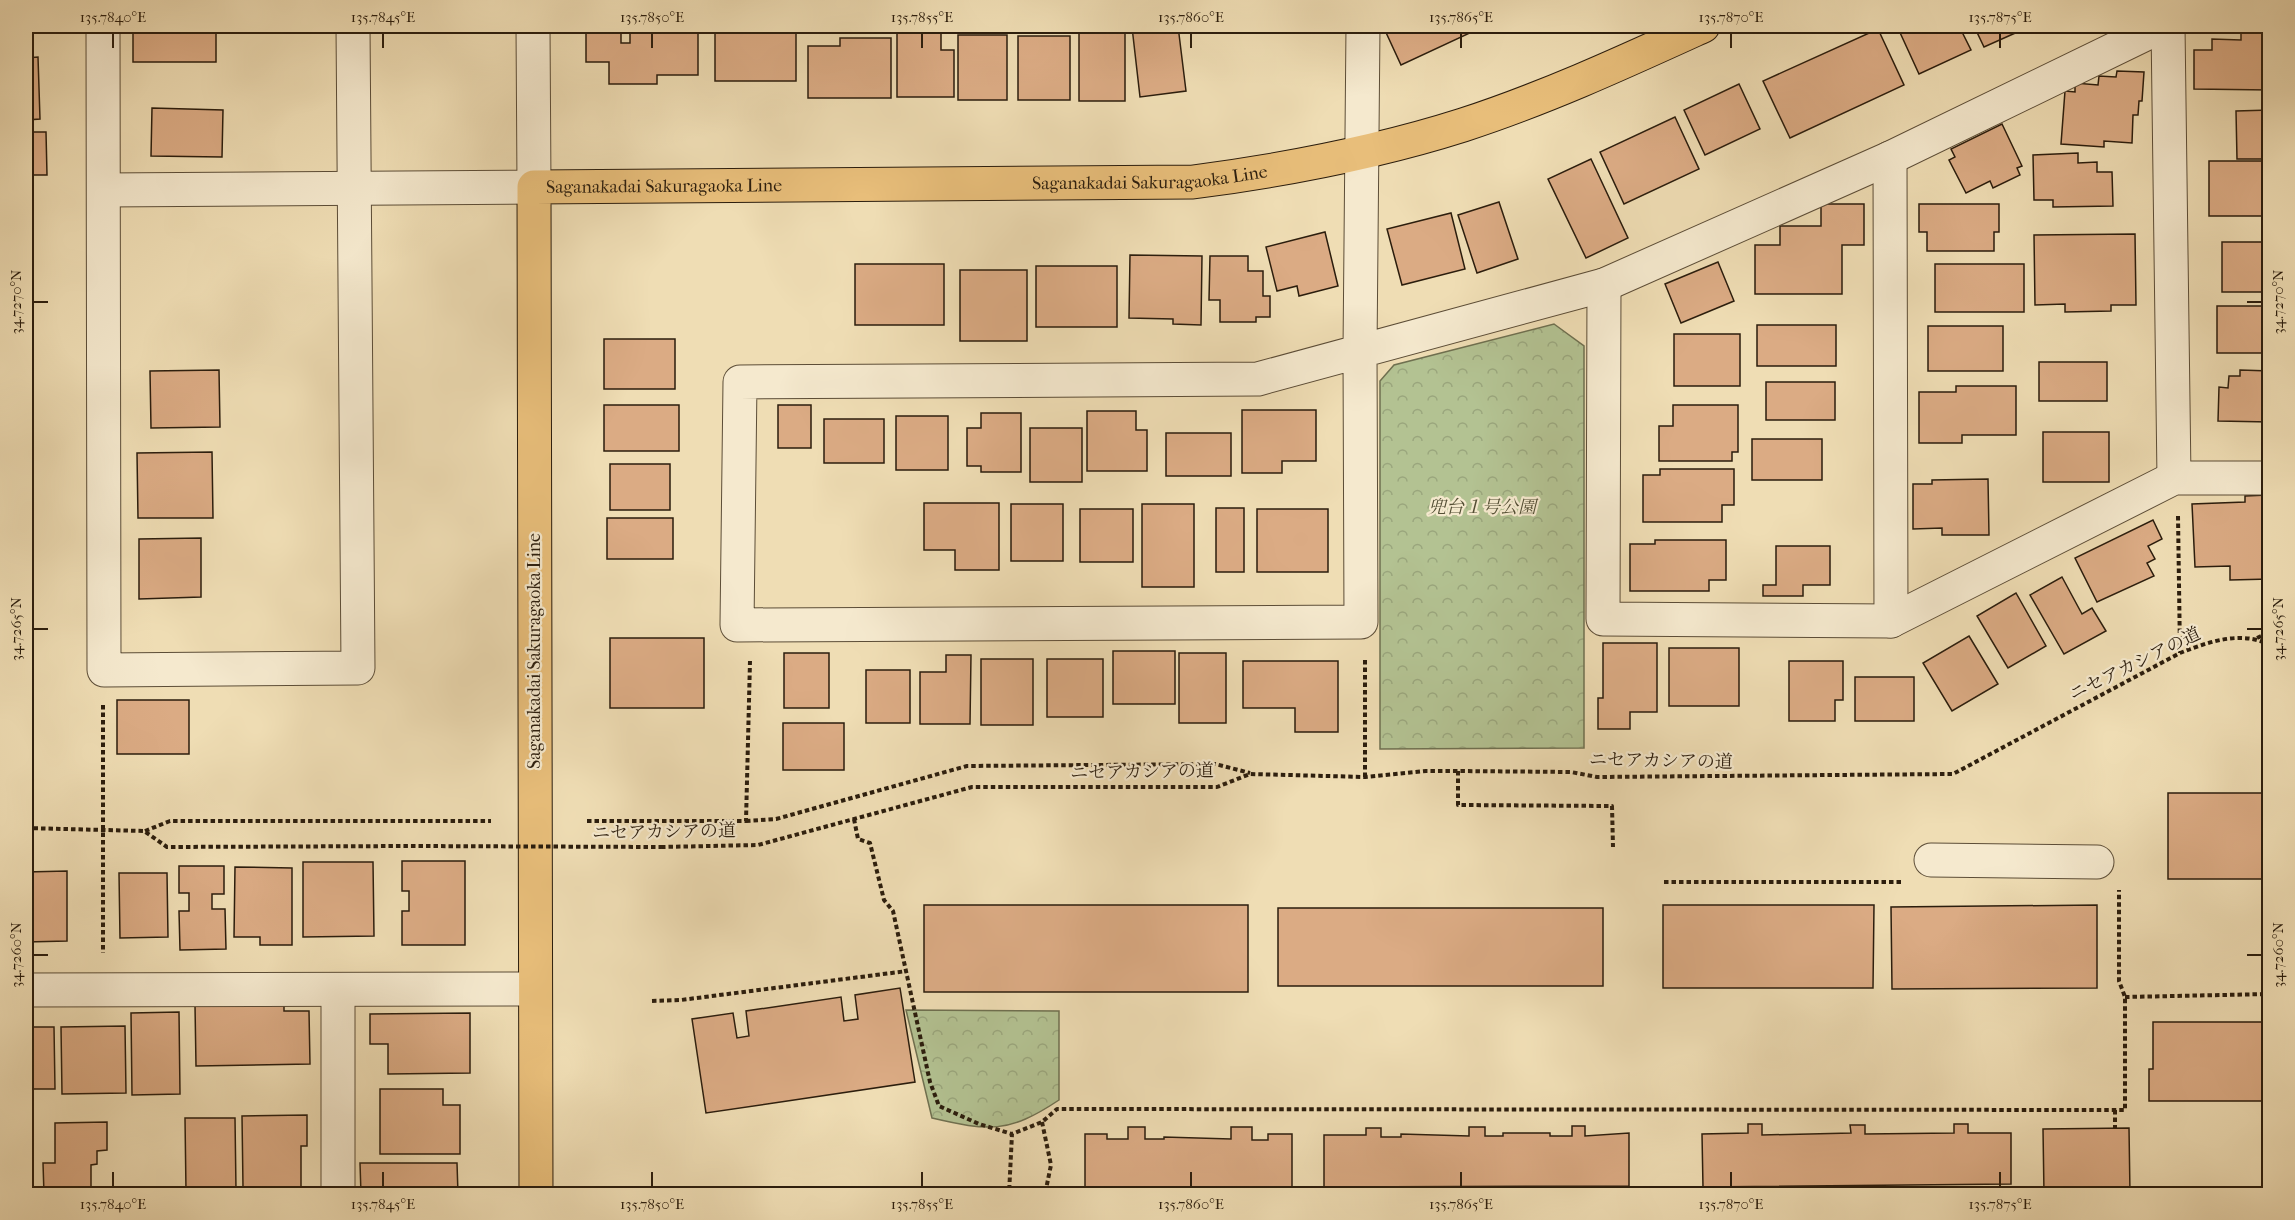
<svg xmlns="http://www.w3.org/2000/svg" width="2295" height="1220" font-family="'IM FELL French Canon','Noto Serif JP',serif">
<defs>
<pattern id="park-crowns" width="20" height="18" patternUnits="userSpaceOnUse" patternTransform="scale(1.5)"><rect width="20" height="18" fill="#b3c292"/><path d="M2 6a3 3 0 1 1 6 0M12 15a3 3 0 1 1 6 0" fill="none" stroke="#9aa67d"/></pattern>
</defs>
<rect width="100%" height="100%" fill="#efddb4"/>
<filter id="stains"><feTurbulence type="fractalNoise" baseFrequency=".00333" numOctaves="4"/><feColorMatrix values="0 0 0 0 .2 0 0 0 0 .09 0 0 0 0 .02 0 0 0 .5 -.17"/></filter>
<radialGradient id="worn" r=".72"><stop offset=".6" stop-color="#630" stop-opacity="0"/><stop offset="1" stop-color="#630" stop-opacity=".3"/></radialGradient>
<g fill="url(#park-crowns)" stroke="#6f7050" stroke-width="1.5">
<path d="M1554,324l30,22v402l-204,1v-368l14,-16z"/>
<path d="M906,1010l153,1v89c-51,34 -71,31 -127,18z"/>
</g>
<g fill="#dbab84" stroke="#2b1d0d" stroke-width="1.5">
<rect x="133" y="26" width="83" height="36"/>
<path d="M586,26h35v17h9v-17h68v49h-41v9h-48v-22h-23z"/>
<rect x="715" y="26" width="81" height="55"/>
<path d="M1178,26l8,65 -46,6 -8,-70z"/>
<path d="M1383,26h86l3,6 -71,33z"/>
<path d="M1897,26h62l12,24 -52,24z"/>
<path d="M1974,26h57l-47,21z"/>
<path d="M897,27h44v23h13v47h-57z"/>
<path d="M1878,29l26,56 -114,53 -27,-57z"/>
<path d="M2258,29h12v61l-76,-1v-39h18v-11l29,1v-7h17z"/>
<rect x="1079" y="33" width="46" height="68"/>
<rect x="958" y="35" width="49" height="65"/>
<rect x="1018" y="36" width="52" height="64"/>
<path d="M840,38h51v60h-83v-52h32z"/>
<path d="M38,57l2,62 -13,1 1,12h18l1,43h-21v-117z"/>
<path d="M2117,71l27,1 -2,29h-3l-1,14h-5l-1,28 -28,-2v6l-43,-3 4,-53 10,1v-9l23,2 1,-9 17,1z"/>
<path d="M1739,84l21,45 -55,26 -21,-45z"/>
<path d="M152,108l71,2 -1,47 -71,-1z"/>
<path d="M2270,110v49h-33l-1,-48z"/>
<path d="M1675,117l24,52 -75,35 -24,-52z"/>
<path d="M2002,124l20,42 -5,2 3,7 -27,13 -3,-7 -24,12 -17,-33 6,-3 -4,-8z"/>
<path d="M2078,153v10l19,-1v10h15l1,34 -60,1v-7h-19l-1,-45z"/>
<path d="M1591,159l37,79 -42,20 -38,-79z"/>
<rect x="2209" y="161" width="61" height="55"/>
<path d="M1499,202l19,57 -41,14 -19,-58z"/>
<path d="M1821,204h43v41h-22v49h-87v-49h25v-19h41z"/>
<path d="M1919,204h80v28h-5v19h-67v-19h-8z"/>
<path d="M1451,213l14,56 -63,16 -15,-56z"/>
<path d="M1325,232l13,54 -39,10 -2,-10 -20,5 -11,-44z"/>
<path d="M2135,234l1,71h-25v6l-46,1v-8l-30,1 -1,-70z"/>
<rect x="2222" y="242" width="48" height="50"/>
<path d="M1130,255l72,1 -1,69 -28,-1v-5l-44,-1z"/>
<path d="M1210,256h38v15h15v25h7v21h-14v5h-36v-22h-11z"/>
<path d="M1718,262l16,39 -53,22 -16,-39z"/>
<rect x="855" y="264" width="89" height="61"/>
<rect x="1935" y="264" width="89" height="48"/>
<rect x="1036" y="266" width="81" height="61"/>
<rect x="960" y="270" width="67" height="71"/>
<rect x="2217" y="306" width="53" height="47"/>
<rect x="1757" y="325" width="79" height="41"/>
<rect x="1928" y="326" width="75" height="45"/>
<rect x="1674" y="334" width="66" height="52"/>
<rect x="604" y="339" width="71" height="50"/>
<rect x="2039" y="362" width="68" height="39"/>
<path d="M219,370l1,57 -69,1 -1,-57z"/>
<path d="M2240,370l30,1v51l-52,-1 1,-34 9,1 1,-12h11z"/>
<rect x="1766" y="382" width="69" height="38"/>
<path d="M1956,386h60v49h-54v8h-43v-51h37z"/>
<rect x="604" y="405" width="75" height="46"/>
<rect x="778" y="405" width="33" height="43"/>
<path d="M1673,405h65v47h-6v9h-73v-35h14z"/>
<path d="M1242,410h74v51h-34v12h-40z"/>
<path d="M1087,411h49v19h11v41h-60z"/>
<path d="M981,413h40v59h-40v-6h-14v-38h14z"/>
<rect x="896" y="416" width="52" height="54"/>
<rect x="824" y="419" width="60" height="44"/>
<rect x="1030" y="428" width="52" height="54"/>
<rect x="2043" y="432" width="66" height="50"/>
<rect x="1166" y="433" width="65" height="43"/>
<rect x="1752" y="439" width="70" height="41"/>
<path d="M212,452l1,66h-75l-1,-65z"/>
<rect x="610" y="464" width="60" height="46"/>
<path d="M1660,469h74v36h-12v17h-79v-47h17z"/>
<path d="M1988,479l1,56h-47v-7l-29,1v-45h19v-4z"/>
<path d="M2268,495l2,84 -40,1v-14l-35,1 -3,-63 53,-2v-6z"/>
<path d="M924,503h75v67h-44v-20h-31z"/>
<rect x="1011" y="504" width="52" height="57"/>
<rect x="1142" y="504" width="52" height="83"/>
<rect x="1216" y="508" width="28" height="64"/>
<rect x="1080" y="509" width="53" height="53"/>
<rect x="1257" y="509" width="71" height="63"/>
<rect x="607" y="518" width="66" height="41"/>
<path d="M2153,520l9,19 -14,7 7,13 -8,4 7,13 -57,26 -22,-44z"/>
<path d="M201,538v59l-62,2v-60z"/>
<path d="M1655,540h71v40h-17v11h-79v-47h25z"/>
<path d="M1776,546h54v39h-27v11h-40v-11h13z"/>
<path d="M2062,577l20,37 10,-6 14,23 -42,23 -34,-59z"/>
<path d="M2016,593l30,53 -38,22 -31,-52z"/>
<path d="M1969,636l29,48 -46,27 -29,-48z"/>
<rect x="610" y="638" width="94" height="70"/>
<path d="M1603,643h54v69h-27v17h-32v-31h5z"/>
<rect x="1669" y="648" width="70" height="58"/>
<rect x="1113" y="651" width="62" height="53"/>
<rect x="784" y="653" width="45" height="55"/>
<rect x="1179" y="653" width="47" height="70"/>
<path d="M946,655h25l-1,69h-50v-52h26z"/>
<rect x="981" y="659" width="52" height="66"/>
<rect x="1047" y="659" width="56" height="58"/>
<path d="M1243,661h95v71h-43v-24h-52z"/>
<path d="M1789,661h54v39h-8v21h-46z"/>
<rect x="866" y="670" width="44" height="53"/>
<rect x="1855" y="677" width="59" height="44"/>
<rect x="117" y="700" width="72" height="54"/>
<rect x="783" y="723" width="61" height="47"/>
<rect x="2168" y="793" width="102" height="86"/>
<path d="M402,861h63v84h-63v-34h7v-20h-7z"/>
<path d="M303,862h70l1,74 -71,1z"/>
<path d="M179,866h45v28h-12v15h13l1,40 -46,1 -1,-39h10v-18h-10z"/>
<path d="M235,867l57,1v77h-32v-8h-26z"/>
<path d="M67,871v70l-41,1v-70z"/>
<path d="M119,873h48l1,64 -48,1z"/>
<rect x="924" y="905" width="324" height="87"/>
<path d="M1663,905h211l-1,83h-210z"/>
<path d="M2097,905v83l-205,1 -1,-82z"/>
<rect x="1278" y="908" width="325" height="78"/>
<path d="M900,988l15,94 -209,31 -14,-94 41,-6 4,25 12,-2 -3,-25 95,-14 3,24 14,-2 -3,-24z"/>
<path d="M284,1003v8h25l1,53 -114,2 -1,-61z"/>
<path d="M179,1012l1,82 -48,1 -1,-82z"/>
<path d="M470,1013v60l-82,1v-30h-18v-30z"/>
<path d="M2153,1022h117v79h-121v-32h4z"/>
<path d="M125,1026l1,67 -64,1 -1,-67z"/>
<path d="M26,1027h28l1,62h-29z"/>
<path d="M380,1089h63v16h17v49h-80z"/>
<path d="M307,1115v31h-6v41h-58l-1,-71z"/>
<path d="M185,1118h50l1,72 -50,1z"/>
<path d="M107,1122v28l-10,1v13l-6,1v24h-9v5h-38l-1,-31h12v-40z"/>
<path d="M26,1123h5l2,62h-7z"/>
<path d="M1748,1124h14v11l89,-2 -1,-8h15v9l89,-1v-9h14v9h43v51l-308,3 -1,-53 46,-1z"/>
<path d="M1572,1126h13v10l44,-3v53l-305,1v-52h42v-7h15v9h20v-3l68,2v-9h16v9h18v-3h47v3h22z"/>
<path d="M1128,1127h17v12h19v-2l67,2v-12h21v13h16v-6h24v54h-207v-54h22v5h21z"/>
<path d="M2129,1128l1,66h-86l-1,-65z"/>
<path d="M360,1163h97l1,31h-97z"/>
</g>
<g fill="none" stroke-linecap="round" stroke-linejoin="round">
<g stroke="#5c4d37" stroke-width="35">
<g id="minor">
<path d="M103,26l1,644 254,-2 -5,-642"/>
<path d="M1363,26l-3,325 1,271 -624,3 3,-243 518,-3 346,-94 286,-127 272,-132"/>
<path d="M2168,26l6,452"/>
<path d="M1890,158l1,463"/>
<path d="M104,190l430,-3 -1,-161"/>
<path d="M1604,285l-1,334 288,2 283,-143h96"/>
<path d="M1931,860l166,2"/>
<path d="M26,990l509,-1"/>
<path d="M338,990v204"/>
</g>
</g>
<g stroke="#2b1d0d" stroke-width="35">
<g id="major">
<path id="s1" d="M536,1194l-2,-1007 659,-5c92,-12 182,-29 270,-57 83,-27 161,-63 240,-99"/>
</g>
</g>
<g stroke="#2b1d0d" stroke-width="4" stroke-dasharray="4.5 3" stroke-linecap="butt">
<path d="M2178,516l2,137"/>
<path d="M2257,638l13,-6"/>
<path d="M103,705v248"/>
<path d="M1458,771v34l154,1 1,41"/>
<path d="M1365,777v-119"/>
<path d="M854,819l4,20 12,4 14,57 9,11 37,171 9,24 40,18 33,10"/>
<path d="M587,821h159l4,-160"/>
<path d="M746,821l30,-2 191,-53 248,-2 35,9"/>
<path d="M26,828l118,3 23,16 244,-1"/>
<path d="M145,831l25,-10h321"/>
<path d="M661,847l97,-2 214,-58h245l33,-13 115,3 61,-6h32l113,1 26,5 356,-3 227,-121c28,-11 61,-23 90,-8"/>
<path d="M1664,882h237"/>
<path d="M2125,997l145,-3"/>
<path d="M652,1001l29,-1 226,-29"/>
<path d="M2115,1110v18"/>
<path d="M1042,1122l9,43 -6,29"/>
<path d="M1012,1194h-3l3,-60 30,-12 15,-13 1068,1v-113l-6,-16v-91"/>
</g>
<use href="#minor" stroke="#f5e9ce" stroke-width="33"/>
<use href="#major" stroke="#e8be7a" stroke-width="33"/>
<path stroke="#2b1d0d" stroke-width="4" stroke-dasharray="4.5 3" stroke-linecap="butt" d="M411,846l250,1"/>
</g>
<path fill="none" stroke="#2b1d0d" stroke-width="2" d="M113,33v15M383,33v15M652,33v15M922,33v15M1191,33v15M1461,33v15M1731,33v15M2000,33v15M33,302h15M2247,302h15M33,629h15M2247,629h15M33,955h15M2247,955h15M113,1172v15M383,1172v15M652,1172v15M922,1172v15M1191,1172v15M1461,1172v15M1731,1172v15M2000,1172v15"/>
<g text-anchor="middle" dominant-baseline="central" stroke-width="4.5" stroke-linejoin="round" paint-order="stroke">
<g font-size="18" fill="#2b1d0d" stroke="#f5e9ce">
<text stroke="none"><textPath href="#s1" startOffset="1623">Saganakadai Sakuragaoka Line</textPath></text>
<text stroke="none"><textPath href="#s1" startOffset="1137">Saganakadai Sakuragaoka Line</textPath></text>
<text transform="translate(534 651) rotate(-90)">Saganakadai Sakuragaoka Line</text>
<text transform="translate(2135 664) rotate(-26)">ニセアカシアの道</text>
<text transform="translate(1661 761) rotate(1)">ニセアカシアの道</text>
<text transform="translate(1142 772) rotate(-1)">ニセアカシアの道</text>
<text transform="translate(664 832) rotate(-1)">ニセアカシアの道</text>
</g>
<g font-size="18" font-style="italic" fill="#544f35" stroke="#f5e9ce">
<text x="1482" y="507">兜台１号公園</text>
</g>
</g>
<rect width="2295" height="1220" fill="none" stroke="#efddb4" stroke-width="66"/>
<rect x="33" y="33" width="2229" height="1154" fill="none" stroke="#2b1d0d" stroke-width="2"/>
<g font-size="15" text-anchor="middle" fill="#2b1d0d">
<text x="113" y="22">135.7840°E</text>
<text x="383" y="22">135.7845°E</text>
<text x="652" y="22">135.7850°E</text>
<text x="922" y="22">135.7855°E</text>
<text x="1191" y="22">135.7860°E</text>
<text x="1461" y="22">135.7865°E</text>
<text x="1731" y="22">135.7870°E</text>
<text x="2000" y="22">135.7875°E</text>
<text transform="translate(16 302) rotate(-90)" y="5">34.7270°N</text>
<text transform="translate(2278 302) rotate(-90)" y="5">34.7270°N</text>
<text transform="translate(16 629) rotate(-90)" y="5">34.7265°N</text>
<text transform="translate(2278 629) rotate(-90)" y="5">34.7265°N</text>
<text transform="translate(16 955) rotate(-90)" y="5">34.7260°N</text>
<text transform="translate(2278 955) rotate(-90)" y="5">34.7260°N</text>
<text x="113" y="1209">135.7840°E</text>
<text x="383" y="1209">135.7845°E</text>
<text x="652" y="1209">135.7850°E</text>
<text x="922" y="1209">135.7855°E</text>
<text x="1191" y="1209">135.7860°E</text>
<text x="1461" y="1209">135.7865°E</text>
<text x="1731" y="1209">135.7870°E</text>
<text x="2000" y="1209">135.7875°E</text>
</g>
<rect width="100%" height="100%" filter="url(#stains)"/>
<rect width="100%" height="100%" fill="url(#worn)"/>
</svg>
